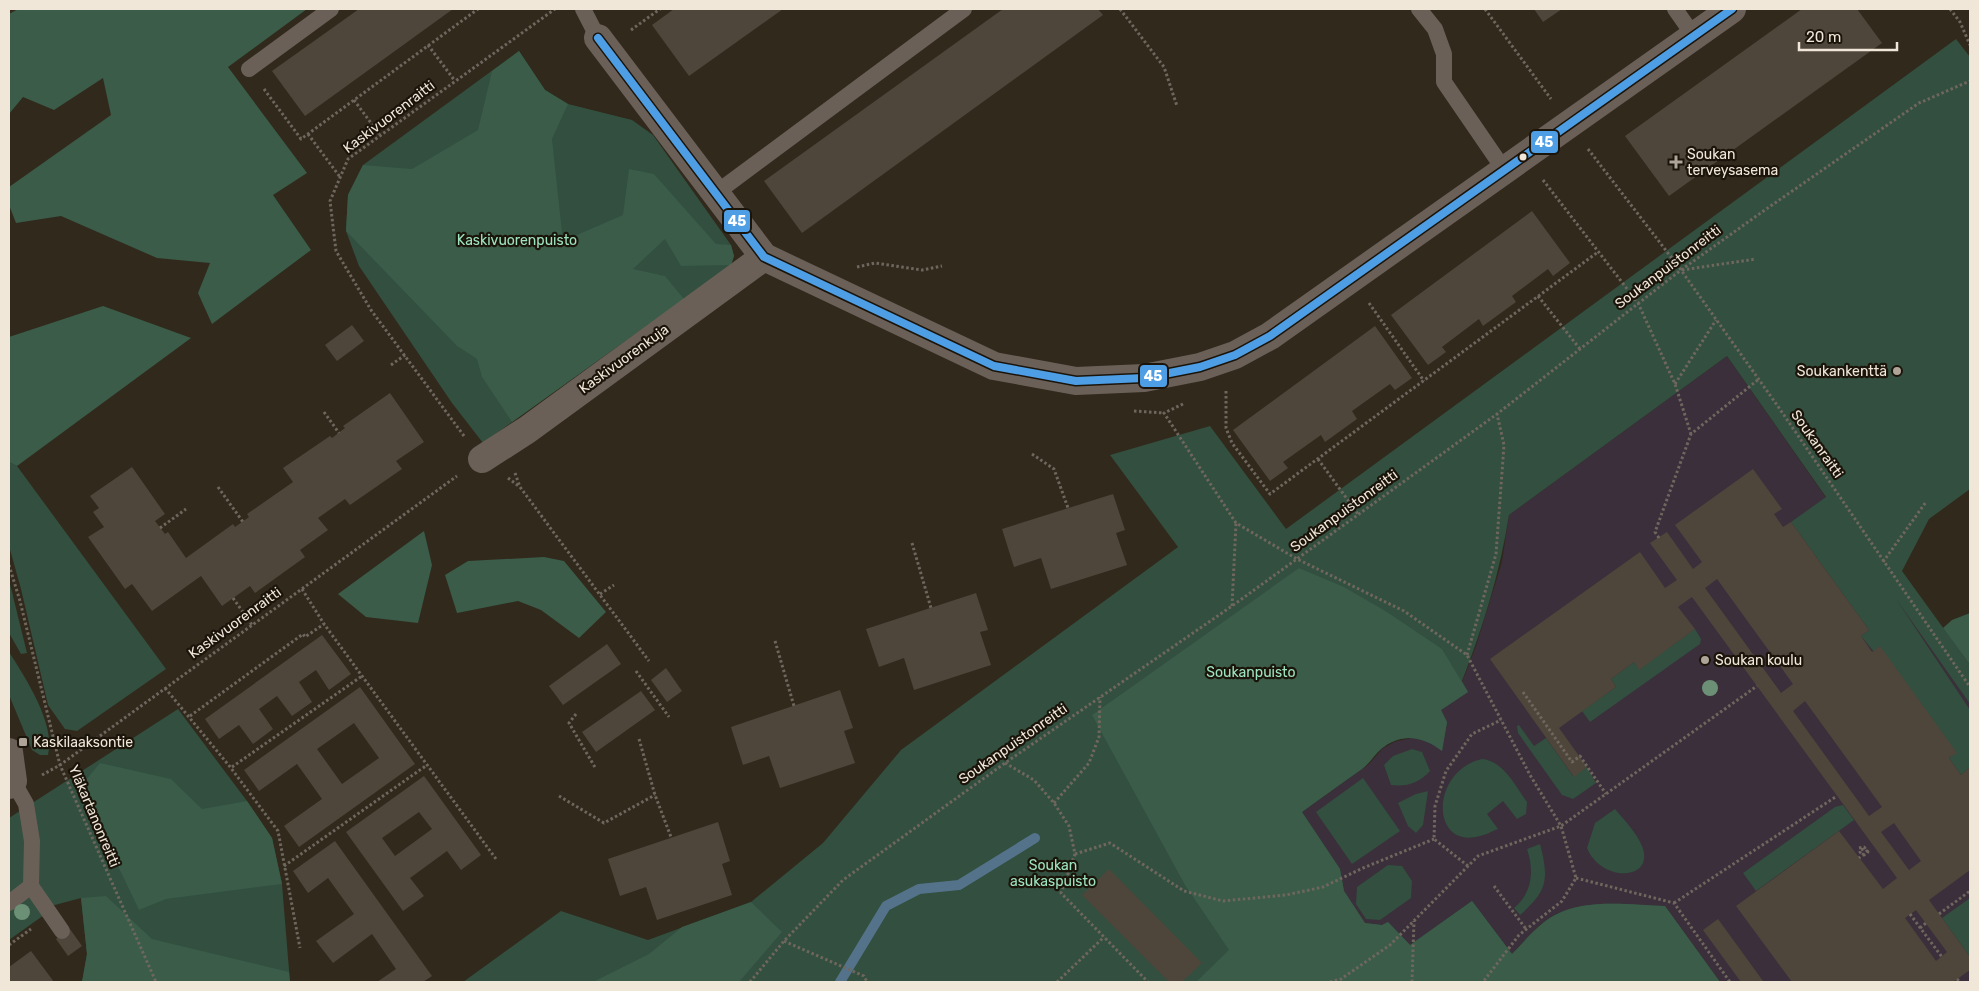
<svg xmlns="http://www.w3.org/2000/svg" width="1979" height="991" font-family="Rubik,sans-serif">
<rect width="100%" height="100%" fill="#31291c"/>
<path fill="#3a2f3a" d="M1727,356l243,348v278h-250l-55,-76 -68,-1 -23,3 -18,6 -16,11 -28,29 -99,-12 -3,3 -28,-20 -17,-2 -22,-32 -3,-22 -38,-57 67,-48 13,-15 12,-7 21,-5 13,3 13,10v-40l21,-28 14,-36 26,-84 7,-47z"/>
<g fill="#324f3f">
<path d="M1956,39l14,18v432l-41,30 -27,52 68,94v39l-74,-105 74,111v60l-1,-2 -8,7 -12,-17 7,-5 -95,-117 8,-6 -78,-108 35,-25 -99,-141 -218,159c-9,58 -26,112 -47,166l6,11 -27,18 6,12 -5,29c-19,-15 -41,-19 -61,-2 -7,6 -11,14 -19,20 -20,14 -40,29 -60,43l38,57 4,22 21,32 17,2 6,-3 22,23 62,-44 40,53c14,-14 26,-30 43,-39 31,-17 76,-10 110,-9l55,76h-1257l98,-71 87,29 103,-38 72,-59 78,-93 277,-203 -68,-92 100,-29 76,103z"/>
<path d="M519,51l26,39 23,14 64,16 21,15 78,110 3,11 -3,9 -248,178 -31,-40 -93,-137 -13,-35 2,-36 15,-30z"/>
<path d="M9,462l8,4 149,203 -89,62 -12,-2 -17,-24 -27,-116 -12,-43z"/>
<path d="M9,580l2,8 16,65 -6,1 -12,-21z"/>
<path d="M1695,629l6,10 -1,5 -110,78 -8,-11 34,-24 -5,-8 23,-17 5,7z"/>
<path d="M9,652c16,25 47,72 39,103h-8l-8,-5 -23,-55z"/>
<path d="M178,709l69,92 25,37 10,46 8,98h-208l5,-28 -6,-56 -41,11 4,6 -35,25v-122z"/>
<path d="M1519,725l15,21 12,-8 27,38 14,-9 9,16 -23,16 -11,-4 -44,-62 -1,-7z"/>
<path d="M1412,749l10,3 8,19c-11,12 -23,16 -39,14l-7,-20 9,-9z"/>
<path d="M1482,759c22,2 33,27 45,43l-1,12 -9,5 -14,-18 -16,13 11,15c-6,2 -12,6 -18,7 -50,14 -50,-65 2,-77z"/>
<path d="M1363,778l37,53 -48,33 -36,-52z"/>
<path d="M1428,791l-5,34 -7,8 -8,-7 -10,-23 18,-9z"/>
<path d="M1843,805l11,15 -98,71 -13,-18 92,-66z"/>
<path d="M1615,809c9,11 22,24 27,37 14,35 -41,37 -55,2l8,-25z"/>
<path d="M1540,844c9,35 8,47 -20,71l-6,-7c19,-16 20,-38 13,-59z"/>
<path d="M1388,865l14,1 10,15 -1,17 -31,22 -14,-1 -10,-15 1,-17z"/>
<path d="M1970,898v59l-28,-39z"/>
</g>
<g fill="#3a5c49">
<path d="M18,9h289l-79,58 79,106 -34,22 38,55 -99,74 -14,-31 12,-30 -53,-5 -96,-42 -45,7 -7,-18v-18l102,-72 -8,-37 -49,32 -31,-13 -14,17v-100z"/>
<path d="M519,51l26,39 23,14 -16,35 11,102 60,-26 6,-46 25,5 62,70 15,1 3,11 -3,9 -50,1 -16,-27 -32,30 32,7 19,23 -172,123 -30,-45 -5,-18 -20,-13 -111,-115 2,-36 15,-30 49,4 66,-39 14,-59z"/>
<path d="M103,306l88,32 -174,128 -8,-4v-125z"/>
<path d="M424,531l8,34 -14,58 -52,-6 -28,-23z"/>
<path d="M544,557l20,4 42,51 -27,26 -38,-28 -23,-9 -61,12 -12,-38 23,-14z"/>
<path d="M1299,568l45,19 43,25 55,37 26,43 -27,18 6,12 -5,29c-19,-15 -41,-19 -61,-2 -7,6 -11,14 -19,20 -20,14 -40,28 -60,43l38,57 4,22 21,32 17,2 6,-3 22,23 62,-44 40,53c14,-14 26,-30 43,-39 31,-17 76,-10 110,-9l55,76h-524l33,-32 -44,-65 -93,-170z"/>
<path d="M1970,613v52l-27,-37 9,-8z"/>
<path d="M100,763l71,16 31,30 45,-8 25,37 10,46 -116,15 -27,11 -59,-123z"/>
<path d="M106,896l46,43 137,33 1,10h-208l5,-28 -6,-56z"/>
<path d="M751,902l31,30 -43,50h-146l56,-28 33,-27z"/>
</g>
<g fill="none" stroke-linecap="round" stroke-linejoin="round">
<path stroke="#54738a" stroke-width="10" d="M840,982l46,-76 33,-17 40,-4 76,-47"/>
</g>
<g fill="#4f463b" fill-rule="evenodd">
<path d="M359,9h94l-148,107 -33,-45z"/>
<path d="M674,9h109l-94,67 -37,-51z"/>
<path d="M1003,9h95l5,6 -301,218 -38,-52z"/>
<path d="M1534,9h28l-19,13z"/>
<path d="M1802,9h55l25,34 -213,153 -44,-60z"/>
<path d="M1532,211l38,52 -17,13 -5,-7 -36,27 4,6 -33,24 -4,-7 -37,28 4,5 -18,13 -37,-50z"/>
<path d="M352,325l12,16 -27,20 -12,-16z"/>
<path d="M1375,326l37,52 -17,12 -5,-6 -38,27 5,8 -32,23 -4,-7 -38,27 5,6 -18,13 -37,-51z"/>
<path d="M390,393l34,49 -28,19 6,8 -52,36 -5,-6 -27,19 10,12 -28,20 5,7 -50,36 -5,-7 -28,20 -21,-30 -49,35 -20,-27 -7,5 -37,-52 16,-10 -11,-15 6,-4 -9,-12 42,-29 33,47 -10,7 10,13 3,-2 18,26 47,-34 2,3 14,-10 -2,-3 46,-32 -10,-14 47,-32 2,2 13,-10 -2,-2z"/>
<path d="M1753,469l29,40 -8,5 9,13 8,-5 78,108 -8,6 11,16 8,-6 77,107 -8,5 12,17 8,-7 1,2v100l-41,30 41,57v13l-17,12h-161l-56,-76 103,-75 44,58 14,-11 -205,-281 -14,10 17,22 -56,41 -5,-8 -23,17 5,8 -57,41 28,39 -13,10 -84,-118 150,-107 25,36 12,-8 -27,-37 17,-11 26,37 9,-7 -27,-37zM1717,579l76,105 -12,9 -76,-105zM1805,701l77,106 -13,9 -76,-105zM1894,823l27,38 -12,9 -28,-38zM1916,910l31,42 -11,9 -31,-43z"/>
<path d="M1113,494l12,36 -9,3 11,32 -76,24 -10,-31 -27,9 -12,-38z"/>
<path d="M976,593l12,37 -8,2 11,33 -77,25 -10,-32 -25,9 -13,-38z"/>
<path d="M322,635l29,39 -22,16 -13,-20 -17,12 13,20 -20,14 -15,-20 -18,13 14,20 -20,15 -14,-19 -20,14 -14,-20z"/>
<path d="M607,644l14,20 -58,41 -14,-19z"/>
<path d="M666,668l16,23 -15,11 -16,-22z"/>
<path d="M360,687l55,77 -116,83 -15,-21 38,-27 -25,-35 -38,27 -15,-21zM354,723l25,35 -37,26 -25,-35z"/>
<path d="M840,690l13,38 -9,3 11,32 -75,25 -11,-32 -26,9 -12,-38z"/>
<path d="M641,691l14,19 -59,42 -14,-20z"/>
<path d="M424,776l57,79 -20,15 -14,-19 -37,27 14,18 -21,15 -57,-79zM419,812l13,17 -37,27 -13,-18z"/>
<path d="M718,822l12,39 -8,3 10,31 -75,25 -11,-33 -26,9 -12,-37z"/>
<path d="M335,841l97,135 -9,6h-46l19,-13 -24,-35 -39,29 -17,-22 38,-27 -26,-36 -20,15 -15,-22z"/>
<path d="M1109,869l93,94 -20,19h-13l-87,-87z"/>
<path d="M1718,919l45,62 -22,1 -38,-52z"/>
<path d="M70,929l12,17 -14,10 -12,-17z"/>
<path d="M31,951l23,31h-45v-15z"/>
</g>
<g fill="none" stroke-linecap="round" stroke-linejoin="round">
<g stroke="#6f675e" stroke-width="3" stroke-dasharray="2.5 2.5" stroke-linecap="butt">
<path d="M1120,9l44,58 13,39"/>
<path d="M1485,9l66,90"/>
<path d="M1950,9l10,13 10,23"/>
<path d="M631,30l29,-21"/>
<path d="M428,45l27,36"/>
<path d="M264,89l37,50 177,-130"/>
<path d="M354,100l26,35"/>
<path d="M308,134l32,43"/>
<path d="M1588,149l93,121 96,135 193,282"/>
<path d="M1543,180l95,123 37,81 16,50"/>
<path d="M857,267l18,-4 47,7 20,-4"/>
<path d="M1682,270l74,-11"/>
<path d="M1538,296l42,53"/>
<path d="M1369,303l55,78"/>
<path d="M391,365l14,-10"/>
<path d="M1675,384l41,-64"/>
<path d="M1226,391v37l6,15 38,51 328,-242"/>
<path d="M1183,404l-19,9 72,110 61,36 107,52 63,44 63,120 31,51 15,52 -14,23 -43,34 -36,47"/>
<path d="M1134,411l30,2"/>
<path d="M324,412l15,21"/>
<path d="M464,436l-93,-126 -35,-59 -6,-50 18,-42 207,-150"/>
<path d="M1032,454l22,15 14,39"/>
<path d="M1318,459l40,55"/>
<path d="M515,473l5,14 129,174"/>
<path d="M508,478l12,9"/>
<path d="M218,487l25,35"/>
<path d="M160,528l26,-19"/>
<path d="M1659,538l-4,-6 36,-98 68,-55"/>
<path d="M912,543l19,65"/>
<path d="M1883,562l43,-60"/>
<path d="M9,565l11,36 40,164 96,217"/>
<path d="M302,589l22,35 172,235"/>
<path d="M600,594l14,-9"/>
<path d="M233,598l19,27"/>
<path d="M1232,606l4,-83"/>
<path d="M775,641l19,65"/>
<path d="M1467,655l29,-101 8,-109 -7,-31"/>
<path d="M636,671l33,46"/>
<path d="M165,688l66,80 47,63 22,117"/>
<path d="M1523,692l49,70 8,-6 26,38"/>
<path d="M576,714l-7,9 27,46"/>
<path d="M190,716l113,-82 2,3 19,-13"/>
<path d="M639,739l16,56 16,42"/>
<path d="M1005,763l29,17 20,23 15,23 6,28 -14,39 87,89"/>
<path d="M232,767l130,-91"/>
<path d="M42,775l18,-10 397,-289"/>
<path d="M559,796l45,27 51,-28"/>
<path d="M1054,803l35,-40 10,-26 1,-40"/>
<path d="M1859,848l5,-1 4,5 -4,3c-2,0 -3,-2 -4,-3l1,-3 6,2 -8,7"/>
<path d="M1075,854l35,-11 74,48 39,10 63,-6 37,-8 40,-19 71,-29"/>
<path d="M284,866l143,-101"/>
<path d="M1468,866l-34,-27 1,-33 11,-35 26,-37 29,-14"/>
<path d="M1576,878l98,25 56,79"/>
<path d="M1494,886l32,43"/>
<path d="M1674,903l163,-107"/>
<path d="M1910,914l32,43"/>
<path d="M1939,914l31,-23"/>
<path d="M1920,928l6,-5"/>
<path d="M784,941l80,35 3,6"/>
<path d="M9,945l22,-16"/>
<path d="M1957,979l3,3"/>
<path d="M750,982l34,-41 59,-61 162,-117 227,-157 265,-192 184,-144 81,-58 157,-109 51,-22"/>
<path d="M1057,982l47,-45"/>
<path d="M1330,982l11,-3 49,-34 88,-89 83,-30 196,-140"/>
<path d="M1412,982l2,-61"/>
</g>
<g stroke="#6b6058" stroke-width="16">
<path d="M583,9l15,29"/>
<path d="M1419,9l16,20 9,25v28l61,89"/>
<path d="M1675,9l19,27"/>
<path d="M249,69l82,-60"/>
<path d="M716,193l248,-184"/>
<path d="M31,886l31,45"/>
<path d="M9,903l22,-17 1,-45 -6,-37 -13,-23"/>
</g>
<g stroke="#6b6058" stroke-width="28">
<path d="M598,38l166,219 230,109 82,15 68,-3 56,-11 35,-12 35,-19 462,-327"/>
<path d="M482,459l45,-29 237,-173"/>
<path d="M9,752l4,29 -4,4"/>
</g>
<g stroke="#1b140a" stroke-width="11">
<path id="bus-1" d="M598,38l166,219 230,109 82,15 68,-3 56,-11 35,-12 35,-19 462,-327"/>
</g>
<use href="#bus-1" stroke="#4d9ee5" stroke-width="8"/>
</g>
<g fill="#6c9076">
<circle cx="1710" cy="688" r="8"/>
<circle cx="22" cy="912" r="8"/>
</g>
<circle fill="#f1e7d9" stroke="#1b140a" stroke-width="2" cx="1523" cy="157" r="4.5"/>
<g fill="#aea497" stroke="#1b140a" stroke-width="2">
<path d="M1673.5 154.5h5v5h5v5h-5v5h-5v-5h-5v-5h5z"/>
<circle cx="1897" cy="371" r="5"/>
<circle cx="1705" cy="660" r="5"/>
<rect x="18" y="737" width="10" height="10" rx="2.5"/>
</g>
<g text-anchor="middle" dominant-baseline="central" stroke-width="4.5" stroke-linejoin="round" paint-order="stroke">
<g font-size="14" fill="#f1e7d9" stroke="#1b140a">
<text transform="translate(389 117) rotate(-37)">Kaskivuorenraitti</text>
<text transform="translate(1668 267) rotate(-37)">Soukanpuistonreitti</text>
<text transform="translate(624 359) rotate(-36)">Kaskivuorenkuja</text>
<text transform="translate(1817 444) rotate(55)">Soukanraitti</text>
<text transform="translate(1344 511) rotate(-36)">Soukanpuistonreitti</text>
<text transform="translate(235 623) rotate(-36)">Kaskivuorenraitti</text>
<text transform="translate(1013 744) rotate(-35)">Soukanpuistonreitti</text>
<text transform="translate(94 816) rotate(67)">Yläkartanonreitti</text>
</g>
<g font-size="14" fill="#f1e7d9" stroke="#1b140a" text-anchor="start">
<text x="1687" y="154">Soukan<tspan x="1687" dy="16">terveysasema</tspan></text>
<text x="1887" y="371" text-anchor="end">Soukankenttä</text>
<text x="1715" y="660">Soukan koulu</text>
<text x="33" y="742">Kaskilaaksontie</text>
</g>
<g font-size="14" fill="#9de4c0" stroke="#1b140a">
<text x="517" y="240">Kaskivuorenpuisto</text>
<text x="1251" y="672">Soukanpuisto</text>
<text x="1053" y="865">Soukan<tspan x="1053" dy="16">asukaspuisto</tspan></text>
</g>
</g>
<g stroke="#1b140a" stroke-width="2">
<rect x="1530" y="130" width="29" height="24" rx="5" fill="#4d9ee5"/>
<rect x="723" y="209" width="28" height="24" rx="5" fill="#4d9ee5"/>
<rect x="1139" y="364" width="29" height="24" rx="5" fill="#4d9ee5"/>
</g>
<g font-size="14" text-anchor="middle" font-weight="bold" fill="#fff">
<text x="1544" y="147">45</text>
<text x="737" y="226">45</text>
<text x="1153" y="381">45</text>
</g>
<rect width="1979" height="991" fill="none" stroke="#f1e7d9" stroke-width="20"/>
<path d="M1799 42v8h98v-8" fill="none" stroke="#f1e7d9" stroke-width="2.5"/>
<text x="1806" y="42" font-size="15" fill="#f1e7d9" stroke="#1b140a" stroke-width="4" paint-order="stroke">20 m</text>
</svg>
